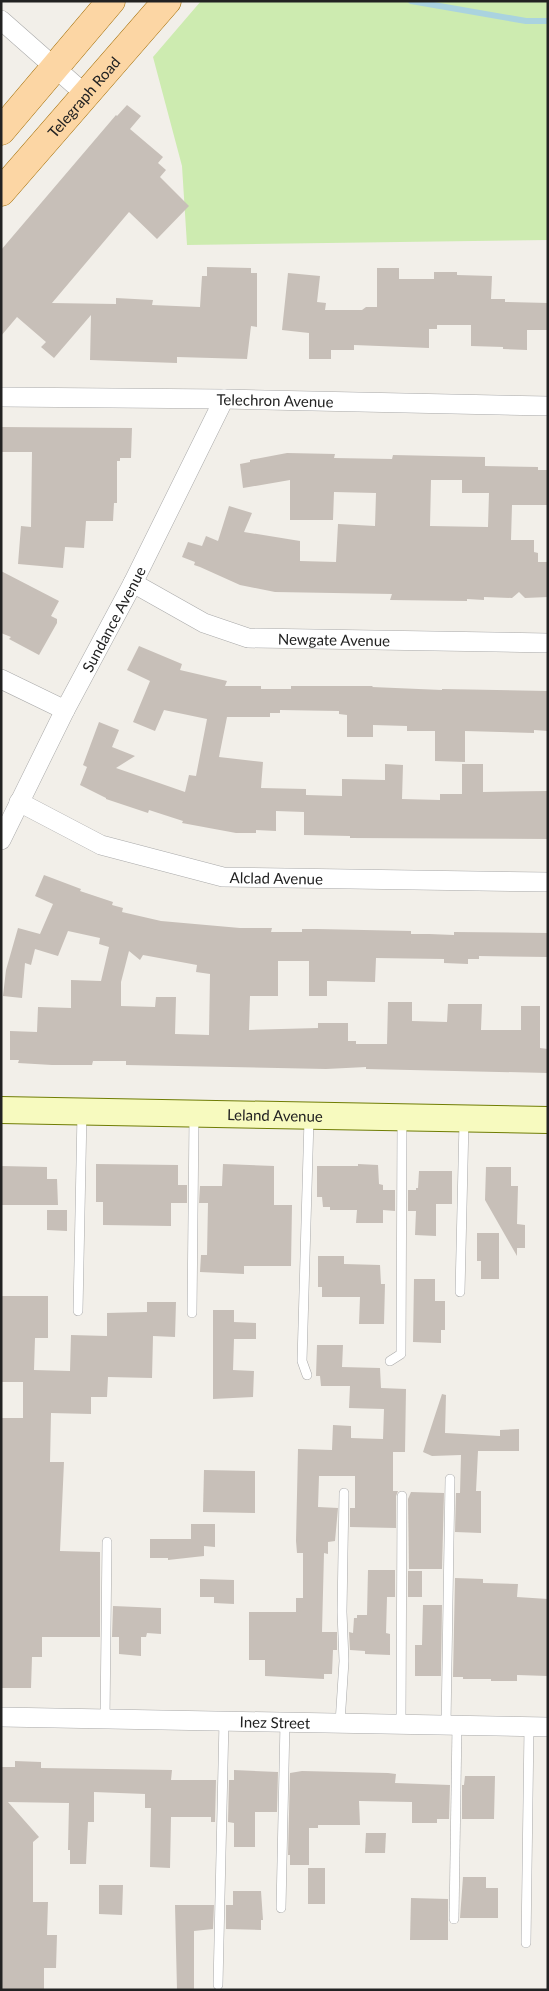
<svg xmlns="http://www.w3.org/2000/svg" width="549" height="1991" font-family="Lato,sans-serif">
<rect width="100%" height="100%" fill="#f2efe9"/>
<path fill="#cdebb0" d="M201,1h347v239l-361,5 -5,-79 -29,-109z"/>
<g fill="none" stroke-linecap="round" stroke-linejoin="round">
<path stroke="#aad3df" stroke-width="6" d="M411,1l115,20h22"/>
</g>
<g fill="#c7bfb8" fill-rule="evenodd">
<path d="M127,105l14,11 -11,13 33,28 -5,6 8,7 -6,7 29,29 -32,33 -28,-27 -77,91 64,1v-6l37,2 -1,5 48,2 2,-31h5v-9l44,1v5h6v54l-6,-1 -4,33 -70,-2v6l-87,-3 1,-45 -37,43 -13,-11 5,-5 -29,-25 -16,19v-86l115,-135 1,1z"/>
<path d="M377,268h22v11h35v-7h23v3l35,1 -1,23h14v3l43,1v27h-21v20l-24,-1v-2l-32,-1v-21h-34v4h-8v19l-75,-3v5h-23v9h-22v-26l-27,-3 6,-57 32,3 -3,26 9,1 -1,7h37l4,-3h11z"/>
<path d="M1,427l131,1 -1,30h-11v3h-3v42h-3l-1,18h-27l-2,27 -19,-1 -2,21 -45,-4 3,-38 10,1 1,-75h-31z"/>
<path d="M287,453l48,1 -1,4 58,1 1,-4 92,2v9l53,1v3h10v35h-36l-1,35h23v12l4,1v9h10v35l-23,1 -6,-6 -7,6 -28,-1v3l-17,-1v2l-77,-1 2,-6 -117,-2 -35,-7 -40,-18 -6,-2 1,-3 -13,-5 6,-15 14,4 4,-10 12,5 11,-35 23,7 -8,19 56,9v20l36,1 2,-38 37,2 1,-33 -42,-1 -1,28h-43v-40l-47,8 -3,-24 10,-2v-2zM431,480h31v13h27l-1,34 -58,-1z"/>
<path d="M1,571l58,30 -8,15 6,3v4l-18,32 -30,-16 2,-2 -10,-4z"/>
<path d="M139,646l43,18 -2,6 47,11 -2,5h36v3h30v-3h82l-1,1 70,3v-1l106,2v40l-14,-1v3l-69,-2v31l-30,-1v-30h-28v-5l-34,-1v12h-26v-22l-8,-1v-3l-59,-1v3h-10v4h-43l-8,40 44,5 -2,26 45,1v6l36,1v-17l43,1v-16l18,1 -1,34 38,1v-6h22v-30h21v28l65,-1v48l-198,-1v-2l-46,-1v-23l-28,-1v20l-20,-1v3h-20l-54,-10 1,-2 -34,-11 -1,3 -42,-14v-1l-26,-13 7,-18 -4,-2 16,-43 20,8 -7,17 23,9 -19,12 69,24 4,-17 7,1 11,-57 -43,-9 -9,21 -22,-9 17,-41 -23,-11z"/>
<path d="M44,875l37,14 -1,2 33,11 -1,3 11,3 -1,4 39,9 79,7h32l-1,4h31v-3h15l94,2v3h18l25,1v-3l94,1v24l-69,-1v3h-11v5l-24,-1v-4l-68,-1 -1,24 -48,-1v15h-18v-35h-31v35h-28l-1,34 69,-2v-5h30v18h8v3h31l1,-42h24v19l35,1 1,-18h34l-1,26h40v-24h19v42l8,1v24l-182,-4v-2l-40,2 -200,-4v-4h-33l-1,4h-40l-34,-2 1,-3h-9v-29l27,1 1,-25 33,1v-28l30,1 8,-34 -10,-3 1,-6 -32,-7 -10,25 -23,-7 -4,16 -6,-2 -3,35 -19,-2 3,-26 12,-42 22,6 13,-30 -18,-8zM129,951l11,9 3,-5 54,10 -1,7 14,2 -1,61 -34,-1 1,-37h-20l-1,10 -34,-1v-24z"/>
<path d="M96,1164l82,1v20h9v18h-16v23l-68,-1v-23h-7z"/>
<path d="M223,1164l51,2v39h18l-1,61h-47v8l-44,-2 1,-17h6l1,-52h-9l1,-17h22z"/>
<path d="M358,1164l20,1 1,19 4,1v5h12v21l-12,-1v13h-27l1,-13h-27v-3h-7l-1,-10h-5v-31h41z"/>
<path d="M1,1166l46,1v12h10l1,26h-57z"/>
<path d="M486,1167h25v19h7l-1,38 8,1v23h-8v8l-32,-56z"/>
<path d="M419,1171h33v33h-16v32l-21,-1 1,-24h-8v-21h8v-2h2z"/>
<path d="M47,1210h20v21l-20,-1z"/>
<path d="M477,1233h22v46h-18v-18h-4z"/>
<path d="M318,1256h26v8l36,1 1,19h4l-1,40h-25l1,-27h-38v-10h-4z"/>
<path d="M414,1279h21v22h10v29h-4v13l-28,-1z"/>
<path d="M1,1296h47v42h-13l-1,32 36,1 1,-36 36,1v-23l40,-1v-10h29l-1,35 -22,-1 -1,42 -44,-1 -1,20h-16v17l-40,-1 -1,49h14l-4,89 40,1v85h-58v20h-10l-1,31h-29l-1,-270h22v-36h-22z"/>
<path d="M213,1310h21v12l22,1v16h-22l-1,31 21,1 -1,26 -40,2z"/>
<path d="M317,1345h26l-1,22 38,1 1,20 25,1 -1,63h-12v39h5l-2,5v32l-46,-1v-19h5v-32h-36l-1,31 20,1 -3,33 -7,1v12l-4,-1 -2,79h15v18h-4l-1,24h-8v5l-59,-3v-16h-16v-48h47v-14h7v-45h-6l-1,-12 2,-92 34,1 1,-25 18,1v12l32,1 1,-30 -35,-1 1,-22h-29l-1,-10h-4z"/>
<path d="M442,1394l4,1 -1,38 55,3v-6l19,-1v22h-41l-2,40h5v42l-26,-1 1,-39h4l1,-38 -29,1 -9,-4z"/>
<path d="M204,1470l51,1v42l-52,-1z"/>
<path d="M411,1492l33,1 -2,76h-33l-1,-70z"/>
<path d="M191,1524h24v23l-11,-1v10l-36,4v-2h-18v-19h41z"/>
<path d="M368,1570h27v27h-8l-1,36 4,1v21l-25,-1v-3l-15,-1 -1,-18 4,1 1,-15h3v-3h10z"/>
<rect x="408" y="1571" width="14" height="26"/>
<path d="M455,1578l28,1v4l35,1 -1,13 31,2v77l-31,-1v6h-26v-2h-28v-2h-10z"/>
<path d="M200,1579l34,1v24l-20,-1v-6h-14z"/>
<path d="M423,1605h19l-1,71h-26v-31h7z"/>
<path d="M113,1606l48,2v26l-14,-1 -1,4h-5v19l-22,-2v-17h-7z"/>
<path d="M15,1761l26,1v6l131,2 -1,10h45l-1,42h-4v-5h-40l-1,51 -20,-1 1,-59h-6v-14l-51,-2v30h-6l-2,42h-16v-14h-2l1,-47 -61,-1 31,35 -6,5v60h15l-1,33h10l-1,33h-12v22h-43v-223h14z"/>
<path d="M234,1770l44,2 -1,40h-22v35h-21v-24l-6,-1 1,-42h5z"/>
<path d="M302,1771l86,2 8,1 -1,9 55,2 -1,34h-12v4h-25v-21l-53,-1 1,24h-42v3h-9v37h-19v-10h-2l2,-82z"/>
<path d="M465,1776h30l-1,43h-32v-34h2z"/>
<path d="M366,1833h20l-1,20h-20z"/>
<rect x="308" y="1868" width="17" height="36"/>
<path d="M463,1877h23v11h12v30h-38z"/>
<path d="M99,1885h24l-1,30 -23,-1z"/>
<path d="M233,1891h28l2,29h-2v10l-35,-1v-24h7z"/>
<path d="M411,1898l37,1v41h-38z"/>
<path d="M175,1905h39l-1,24 -19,2v59h-17z"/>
</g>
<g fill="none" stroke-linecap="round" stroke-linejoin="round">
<g stroke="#a9a9a9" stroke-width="10">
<g id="lane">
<path d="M460,1292l4,-170"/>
<path d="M78,1311l4,-198"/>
<path d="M192,1313l2,-196"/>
<path d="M390,1361l11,-7 1,-233"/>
<path d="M307,1375l-5,-14 7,-242"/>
<path d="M105,1719l2,-177"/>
<path d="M340,1723l4,-62 -2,-49 2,-119"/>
<path d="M401,1724l1,-228"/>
<path d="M446,1725l4,-246"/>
<path d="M281,1908l4,-186"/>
<path d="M454,1919l3,-194"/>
<path d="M526,1943l3,-216"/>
<path d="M218,1985l6,-264"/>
</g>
</g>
<g stroke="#a9a9a9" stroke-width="20">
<g id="street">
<path d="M1,20l85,75"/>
<path id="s1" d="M1,397l223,2 324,7"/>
<path id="s2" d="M133,583l71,40 44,15 300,5"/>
<path d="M1,679l64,31"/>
<path id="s3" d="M19,802l82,43 122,32 325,5"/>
<path id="s4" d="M1,840l64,-130 68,-127 91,-184"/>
<path id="s5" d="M1,1717l547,10"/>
</g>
</g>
<g stroke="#707d05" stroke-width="28">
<g id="secondary">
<path id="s6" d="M1,1110l547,10"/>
</g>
</g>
<g stroke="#a06b00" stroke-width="29">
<g id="primary">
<path d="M1,131l110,-130"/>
<path id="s7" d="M1,192l166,-191"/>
</g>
</g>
<use href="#lane" stroke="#fff" stroke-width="9"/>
<use href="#street" stroke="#fff" stroke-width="19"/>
<use href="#secondary" stroke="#f7fabf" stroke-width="26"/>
<use href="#primary" stroke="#fcd6a4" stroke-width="28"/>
</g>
<g text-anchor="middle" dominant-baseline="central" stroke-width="4" stroke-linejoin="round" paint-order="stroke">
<g font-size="15" fill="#222" stroke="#fff">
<text stroke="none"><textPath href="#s7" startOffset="126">Telegraph Road</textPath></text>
<text stroke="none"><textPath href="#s1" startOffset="274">Telechron Avenue</textPath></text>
<text stroke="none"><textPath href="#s4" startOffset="248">Sundance Avenue</textPath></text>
<text stroke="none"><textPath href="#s2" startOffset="214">Newgate Avenue</textPath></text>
<text stroke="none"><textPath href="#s3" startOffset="272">Alclad Avenue</textPath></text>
<text stroke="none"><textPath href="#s6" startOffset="274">Leland Avenue</textPath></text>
<text stroke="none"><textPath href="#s5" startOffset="274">Inez Street</textPath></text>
</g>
</g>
<rect width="549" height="1991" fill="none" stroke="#222222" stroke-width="5"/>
</svg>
